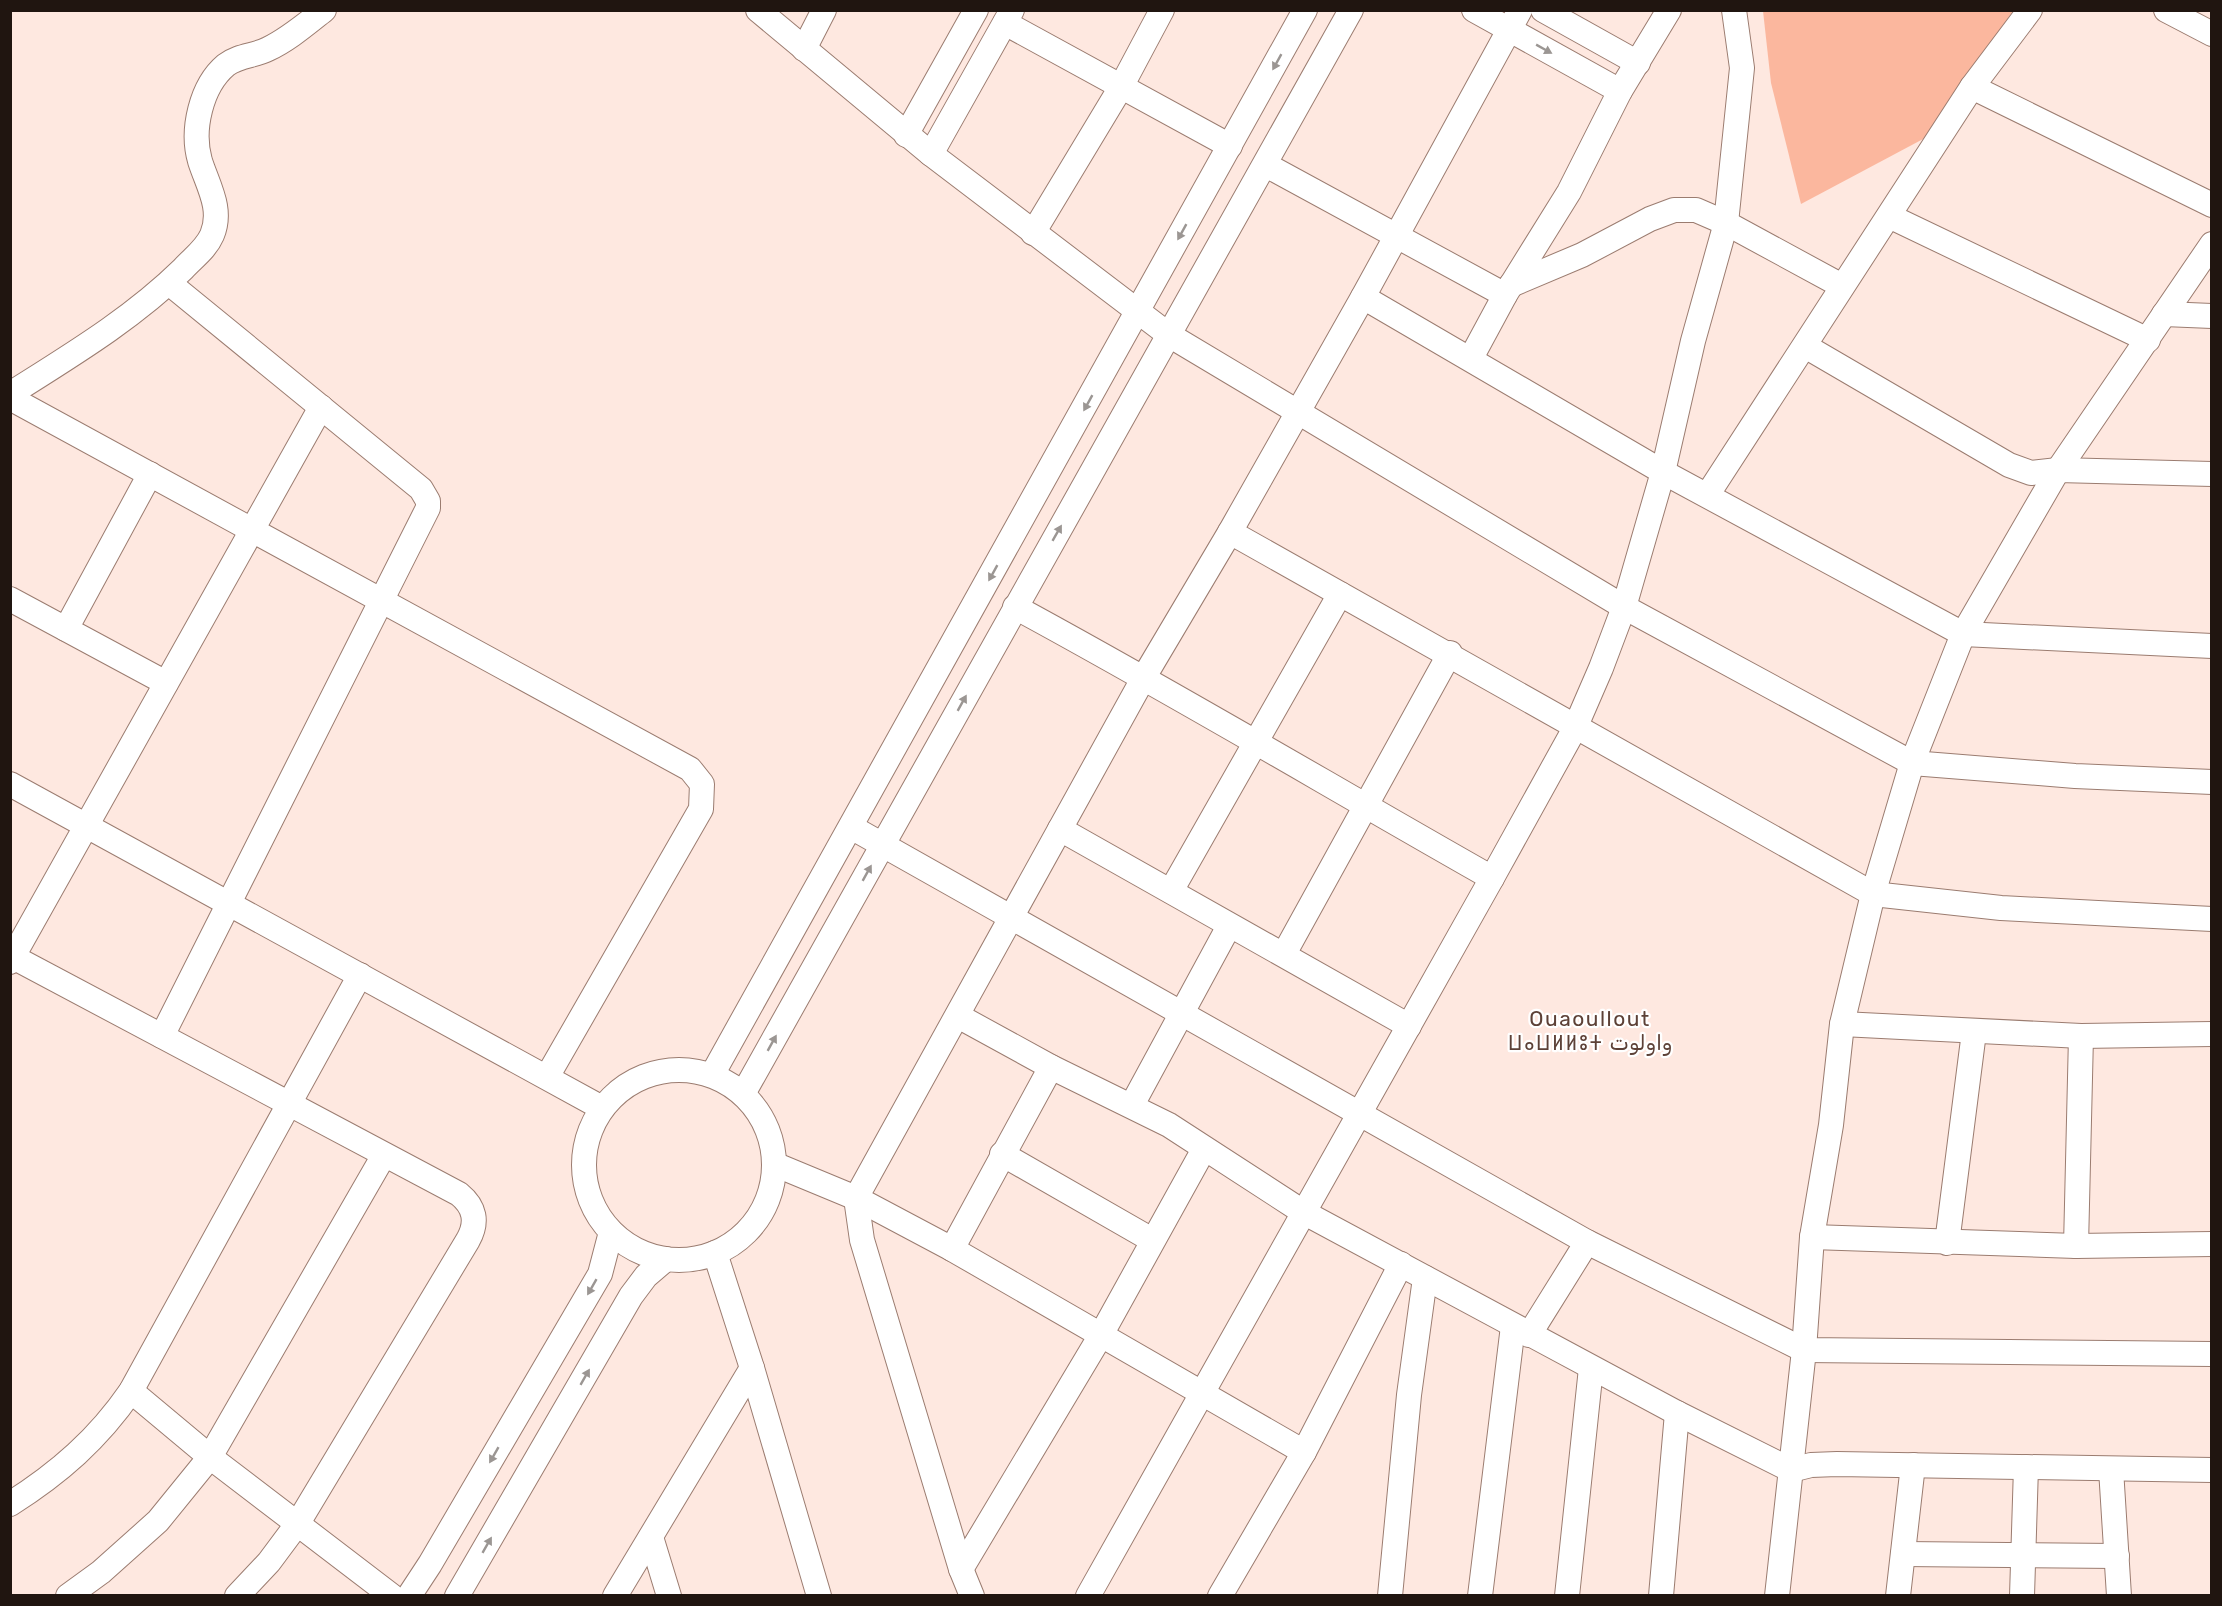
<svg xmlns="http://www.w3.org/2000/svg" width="2222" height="1606" font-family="Rubik,'Noto Sans Arabic','Noto Sans Tifinagh',sans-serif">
<rect width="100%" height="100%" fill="#fee8e0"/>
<path fill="#fbb79e" d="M1763,11h250l-88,127 -124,66 -30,-121z"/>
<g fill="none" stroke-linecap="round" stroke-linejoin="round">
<g stroke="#9b7c70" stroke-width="26">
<g id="minor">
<path d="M758,10l173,144 238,181 455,272 288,156 163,13 137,6"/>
<path d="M1474,10l146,81"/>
<path d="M1543,10l95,53"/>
<path d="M2166,10l46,24"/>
<path d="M1005,23l225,123"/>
<path d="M804,49l20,-39"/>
<path d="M1972,87l240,118"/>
<path d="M906,135l70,-125"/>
<path d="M931,154l81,-144"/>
<path d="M1266,165l239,130"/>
<path d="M1889,216l259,124"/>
<path d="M1033,233l88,-146 41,-77"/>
<path d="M1511,285l71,-30 68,-36 24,-9h22l30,13 116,63"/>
<path d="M1363,297l300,175 300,162 249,12"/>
<path d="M2164,314l48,2"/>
<path d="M1805,346l204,119 22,8 27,-3 154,4"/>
<path d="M1471,358l34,-63 64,-103 51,-101 49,-81"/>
<path d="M10,394c60,-38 122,-75 173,-125 10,-11 23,-20 29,-34 11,-26 -4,-49 -12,-74 -9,-31 1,-75 26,-96 13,-10 29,-9 42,-16 21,-10 38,-25 56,-39"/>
<path d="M10,398l680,371 12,15 -1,25 -154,268"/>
<path d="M1708,494l264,-407 58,-77"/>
<path d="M1230,532l643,362 128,14 211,11"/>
<path d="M10,599l156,84"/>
<path d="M1015,607c161,87 318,181 477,271"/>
<path d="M66,629l84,-155"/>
<path d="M10,784l592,324"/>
<path d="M851,827l736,415 217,108 408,4"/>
<path d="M1060,829l349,197"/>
<path d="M1171,891l169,-297"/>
<path d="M1284,954l166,-301"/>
<path d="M13,957l446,237c16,13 19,28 9,46l-170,283 -29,39 -32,34"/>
<path d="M10,962l311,-555"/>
<path d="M958,1016l93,51 118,58 134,87 374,201 114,57 20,-5 26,-1 375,6"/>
<path d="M1842,1024l239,12 131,-2"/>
<path d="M162,1036l266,-528v-7l-7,-12 -252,-206"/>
<circle cx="679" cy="1165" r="95"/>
<path d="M712,1075l593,-1065"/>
<path d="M743,1094l608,-1084"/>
<path d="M1132,1105l97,-179"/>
<path d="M1002,1154l150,86"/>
<path d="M774,1164l82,34 96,51 352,203"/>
<path d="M1812,1237l264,9 136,-2"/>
<path d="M1947,1243l27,-211"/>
<path d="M2076,1246l5,-210"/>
<path d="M952,1249l99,-182"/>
<path d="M715,1253l37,115 67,228"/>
<path d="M1529,1335l58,-93"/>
<path d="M131,1391l79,66 182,139"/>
<path d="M2111,1469l8,127"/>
<path d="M10,1504c49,-31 88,-65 121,-113l229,-416"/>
<path d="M651,1537l18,59"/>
<path d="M1903,1554l214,2"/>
<path d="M961,1569l140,-234 103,-186"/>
<path d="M68,1596l33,-24 57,-51 52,-64 174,-302"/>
<path d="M409,1596l21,-32 170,-290 11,-42"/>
<path d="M457,1596l174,-300 15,-20 20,-17"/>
<path d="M615,1596l137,-228"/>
<path d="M972,1596l-11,-27 -99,-329 -6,-42 288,-521 86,-145 133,-235 157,-287"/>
<path d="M1088,1596l404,-718 83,-150 26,-60 23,-61 39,-135 30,-131 33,-118 16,-155 -8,-58"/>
<path d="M1220,1596l84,-144 97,-188"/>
<path d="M1390,1596l19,-201 16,-117"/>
<path d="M1480,1596l33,-270"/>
<path d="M1567,1596l24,-228"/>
<path d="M1661,1596l16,-183"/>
<path d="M1777,1596l27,-246 8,-113 19,-112 11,-101 31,-130 39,-131 51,-129 95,-164 154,-226"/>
<path d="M1898,1596l15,-131"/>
<path d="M2022,1596l4,-129"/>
</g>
</g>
<use href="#minor" stroke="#fff" stroke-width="24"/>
</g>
<defs><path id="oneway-solid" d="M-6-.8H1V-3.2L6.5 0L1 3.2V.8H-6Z" transform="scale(1.5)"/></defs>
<g fill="#9b9693">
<use href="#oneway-solid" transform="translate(1544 49) rotate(29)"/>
<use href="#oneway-solid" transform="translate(1277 62) rotate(119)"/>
<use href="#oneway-solid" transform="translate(1182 232) rotate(119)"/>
<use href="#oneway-solid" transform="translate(1088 403) rotate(119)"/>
<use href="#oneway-solid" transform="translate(1057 533) rotate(-60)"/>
<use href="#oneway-solid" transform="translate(993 573) rotate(119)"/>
<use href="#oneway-solid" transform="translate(962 703) rotate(-61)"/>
<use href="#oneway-solid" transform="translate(867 873) rotate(-61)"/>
<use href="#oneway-solid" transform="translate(772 1043) rotate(-61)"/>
<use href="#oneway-solid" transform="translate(592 1287) rotate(120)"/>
<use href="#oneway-solid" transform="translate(585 1377) rotate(-60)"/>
<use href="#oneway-solid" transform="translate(494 1455) rotate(120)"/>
<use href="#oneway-solid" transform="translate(487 1545) rotate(-60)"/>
</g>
<g text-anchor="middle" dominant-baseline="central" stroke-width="4.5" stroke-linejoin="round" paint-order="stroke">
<g font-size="21" letter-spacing="1.5" fill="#5d4137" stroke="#fff">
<text x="1590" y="1018">Ouaoullout<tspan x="1590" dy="24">ⵡⴰⵡⵍⵍⵓⵜ واولوت</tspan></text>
</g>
</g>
<rect width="2222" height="1606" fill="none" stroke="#201510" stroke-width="24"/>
</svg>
